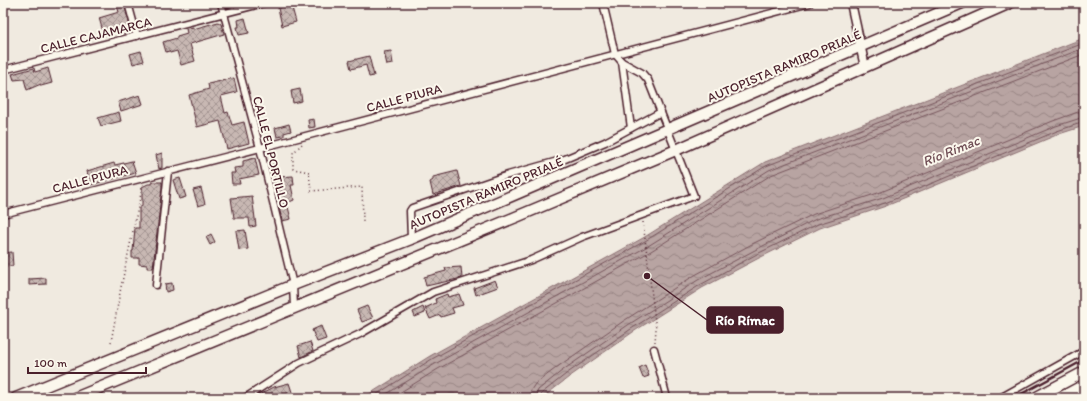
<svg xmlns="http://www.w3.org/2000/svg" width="1087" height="401" font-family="Itim,sans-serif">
<defs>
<pattern id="water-waves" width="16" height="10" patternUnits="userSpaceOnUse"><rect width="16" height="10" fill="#b8a4a2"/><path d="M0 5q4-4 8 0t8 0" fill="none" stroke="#988584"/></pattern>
<pattern id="building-cross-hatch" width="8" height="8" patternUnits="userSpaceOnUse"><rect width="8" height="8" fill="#c8b8b3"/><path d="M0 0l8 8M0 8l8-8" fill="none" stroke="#a49592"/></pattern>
</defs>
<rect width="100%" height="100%" fill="#f0eae0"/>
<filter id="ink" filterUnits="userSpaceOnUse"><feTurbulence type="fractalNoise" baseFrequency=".025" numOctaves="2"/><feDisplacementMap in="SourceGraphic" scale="8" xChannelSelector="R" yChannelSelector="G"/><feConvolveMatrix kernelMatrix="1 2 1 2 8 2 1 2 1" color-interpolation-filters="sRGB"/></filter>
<g filter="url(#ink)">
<path fill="url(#water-waves)" stroke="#8c6f72" d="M1084,38v88l-25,8 -173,72 -66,22 -61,30 -57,30 -69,44 -64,45 -27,21h-179l67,-42 213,-118 122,-76z"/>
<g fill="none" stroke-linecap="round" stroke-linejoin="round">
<g stroke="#76545b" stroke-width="1">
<path d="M371,398l61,-39 213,-118 121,-75 318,-123"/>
<path d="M380,398l55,-34 213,-118 121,-76 315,-122"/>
<path d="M391,398l47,-29 213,-118 120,-76 313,-121"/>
<path d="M529,398l2,-8 4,-6 25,-19 65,-45 70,-45 57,-31 62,-30 67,-22 172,-71 25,-9 6,-1"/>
<path d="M535,398l3,-8 25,-20 65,-45 70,-45 57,-30 61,-31 67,-21 173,-72 28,-9"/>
<path d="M540,398l2,-5 24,-19 65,-45 69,-44 57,-31 61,-30 67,-21 172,-72 27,-9"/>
</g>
</g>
<g fill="url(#building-cross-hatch)" stroke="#4a1f2b">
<path d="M116,3h8l7,27 -7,2 -1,-2 -19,5 -5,-17 20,-6z"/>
<path d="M291,4l5,18 -14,4 -4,-18z"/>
<path d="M245,18l4,15 -10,2 -2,-8h2l-1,-7z"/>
<path d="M218,22l3,2 3,10 -34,10 5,17 -14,4 -4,-14 -7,2 -1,-2 -3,1 -3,-10 14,-4v-2l10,-3 -1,-4 7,-2v2z"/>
<path d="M141,51l3,10 -11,3 -3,-10z"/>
<path d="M391,51l2,13 -6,1 -3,-13z"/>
<path d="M369,56l5,20 -5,1 -3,-12 -15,4 -2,-8z"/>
<path d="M34,68l1,4 13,-4 4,15 -11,3v-2l-14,6 -3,-11 -10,1 -2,-6z"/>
<path d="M234,78l3,14 -16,4 4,17 3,-1 4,13 12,-3 5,21 -22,6 -7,-28 -23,6 -8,-32 20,-6 -1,-5z"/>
<path d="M300,89l2,12 -9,2 -2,-12z"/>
<path d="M140,95l3,9 -22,7 -3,-9z"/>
<path d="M119,112l2,9 -20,5 -3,-8z"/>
<path d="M314,119l1,8 -6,1 -1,-8z"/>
<path d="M289,124l2,7 -7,2v3l-7,1 -2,-9z"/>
<path d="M162,153v15l-3,1 -3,-14z"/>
<path d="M255,158l4,17 -20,4 1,5h-8l-1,-11h4l-1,-5 9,-1v-6z"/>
<path d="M132,161l4,12 -46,12 -3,-14 27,-8 1,2z"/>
<path d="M275,164l4,13 14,-1 1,9h-3l3,15 -7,3 4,16 -9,2 -3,-14h1l-3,-17h-2l-6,-24z"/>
<path d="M457,171l4,15 -28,9 -3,-13 3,-2v-3z"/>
<path d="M180,178l6,19 -7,2 -6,-19z"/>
<path d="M152,182h10v6l-9,80h-6v-3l-8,-1v-6h-7v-7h1l2,-23h4v-20l3,-2v-19l6,-3h4z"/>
<path d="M201,188l4,16 -7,2 -5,-16z"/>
<path d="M252,196l4,30 -6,1 -1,-9h-15l-3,-20z"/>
<path d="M245,230l3,19 -9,1 -3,-19z"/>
<path d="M211,234l4,8 -5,3 -4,-8z"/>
<path d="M12,252l1,14 -10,1v-14z"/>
<path d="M461,267l1,11 -36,8 -2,-9 22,-6 -1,-3z"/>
<path d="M46,278v6l-17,1v-6z"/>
<path d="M495,280l3,7 -22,8 -2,-7z"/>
<path d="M172,283l1,7 -7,2 -1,-8z"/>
<path d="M447,294l1,3 11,-3 4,11 -11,3 2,5 -13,4 -1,-2 -10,4 -5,-11 11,-5 -1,-4z"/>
<path d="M367,306l6,12 -11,4 -5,-12z"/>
<path d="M423,307l2,6 -10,4 -2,-5z"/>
<path d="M321,326l5,13 -9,3 -5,-12z"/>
<path d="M310,342l3,9 -12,6 -3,-11z"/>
<path d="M645,365l4,11 -6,2 -4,-10z"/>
<path d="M289,383l3,9 -16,6h-12l-3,-4 13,-7z"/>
</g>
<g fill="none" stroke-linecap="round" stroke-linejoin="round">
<g stroke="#4a1f2b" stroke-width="9">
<g id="minor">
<path d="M128,3l9,33"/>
<path d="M221,3l39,145 33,137 1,22"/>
<path d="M622,62l9,66"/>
<path d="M3,70l261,-67"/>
<path d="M3,214l257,-66 550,-145"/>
<path d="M411,239l-1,-28 2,-3 96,-33 57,-16 40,-17 56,-30"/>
<path d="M156,285l12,-114"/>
<path d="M654,349l13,49"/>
<path d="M245,398l54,-35 61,-29 73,-42 98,-32 51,-23 112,-41 -46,-116 -6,-7 -20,-11 -7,-8 -12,-51"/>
<path d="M1000,398l84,-47"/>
</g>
</g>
<g stroke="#4a1f2b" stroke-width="11">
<path id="tertiary" d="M851,3l14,64"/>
</g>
<g stroke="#4a1f2b" stroke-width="13">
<g id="trunk">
<path d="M16,398l277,-113 118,-46 551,-236"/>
<path d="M75,398l441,-181 160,-67 334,-147"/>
<path d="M1035,398l49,-26"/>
<path d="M1060,398l24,-13"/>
</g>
</g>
<g stroke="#4a1f2b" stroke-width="1.5" stroke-dasharray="1 3" stroke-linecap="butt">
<path d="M302,144l-9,9v16l16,3 2,19 51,-4 1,34"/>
<path d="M643,222l13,107 -1,13"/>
<path d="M111,342l10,-55 22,-103"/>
</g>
<use href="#minor" stroke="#fbf7ec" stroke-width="6"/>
<use href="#tertiary" stroke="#fbf7ec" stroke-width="8"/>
<use href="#trunk" stroke="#fbf7ec" stroke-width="10"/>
<path stroke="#4a1f2b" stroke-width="2.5" d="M1014,398l70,-38"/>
</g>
</g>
<g text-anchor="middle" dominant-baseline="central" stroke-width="4" stroke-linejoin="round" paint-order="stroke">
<g font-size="13" fill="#4a1f2b" stroke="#fbf7ec">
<text transform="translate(96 35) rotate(-14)">CALLE CAJAMARCA</text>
<text transform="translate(784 66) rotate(-23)">AUTOPISTA RAMIRO PRIALÉ</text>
<text transform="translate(404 98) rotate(-15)">CALLE PIURA</text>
<text transform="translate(271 152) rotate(76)">CALLE EL PORTILLO</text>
<text transform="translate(90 179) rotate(-15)">CALLE PIURA</text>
<text transform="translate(486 193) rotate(-23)">AUTOPISTA RAMIRO PRIALÉ</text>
</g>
<g font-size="14" font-style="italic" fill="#704e55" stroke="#fbf7ec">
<text transform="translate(951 151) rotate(-22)">Río Rímac</text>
</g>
</g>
<path fill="none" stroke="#4a1f2b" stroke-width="1.5" d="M647 276L707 320"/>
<circle fill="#4a1f2b" stroke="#fbf7ec" stroke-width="1.5" cx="647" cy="276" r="4"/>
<rect fill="#4a1f2b" stroke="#4a1f2b" stroke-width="1.5" x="707" y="307" width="76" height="26" rx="4"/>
<g font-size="14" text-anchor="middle" font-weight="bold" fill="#fff">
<text x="745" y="325">Río Rímac</text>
</g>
<rect width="1087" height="401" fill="none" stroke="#fbf7ec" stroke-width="16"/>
<rect x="8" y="8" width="1071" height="385" fill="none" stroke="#4a1f2b" stroke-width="1.5" filter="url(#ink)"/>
<path d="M28 367v6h118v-6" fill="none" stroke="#4a1f2b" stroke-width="2"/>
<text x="34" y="367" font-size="12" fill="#4a1f2b" stroke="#fbf7ec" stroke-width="3" paint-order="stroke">100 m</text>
</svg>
